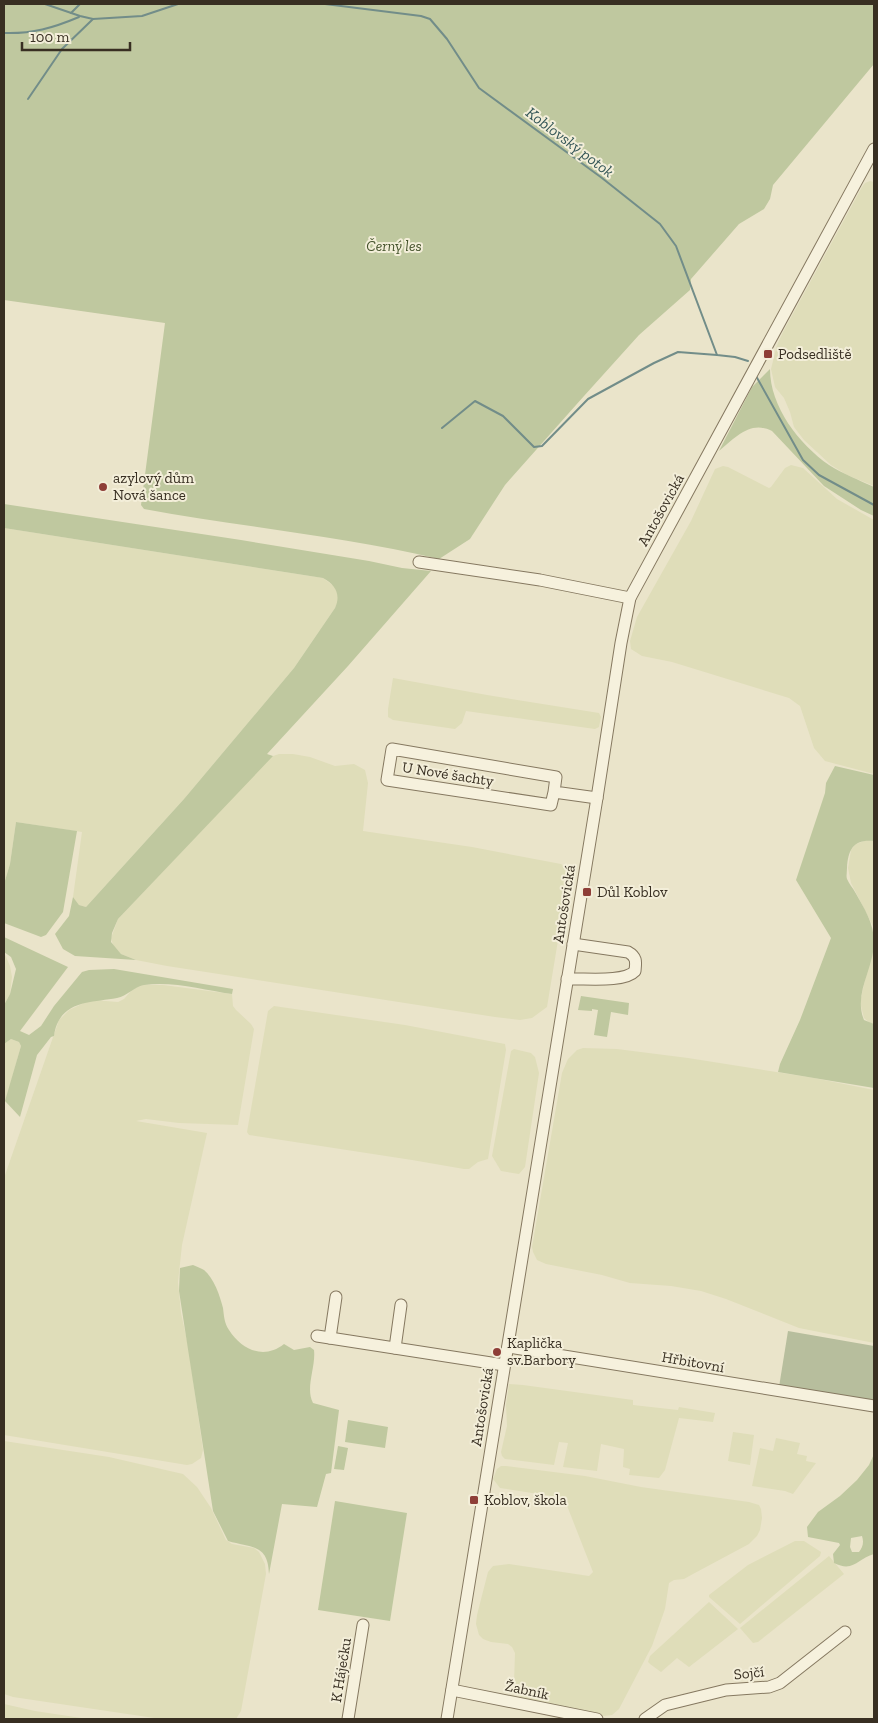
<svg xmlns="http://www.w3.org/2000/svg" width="878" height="1723" font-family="'Zilla Slab',serif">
<rect width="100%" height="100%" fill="#eae4ca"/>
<g fill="#dfddb9">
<path d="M870,181l4,1v304l-27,-11 -16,-10 -27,-25 -10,-13 -4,-15 -6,-14 -9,-11 -4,-18 6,-24 6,-13 79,-145 3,-4z"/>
<path d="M791,465l12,3 34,31 37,21v254l-49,-13 -11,-13 -14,-42 -11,-8 -117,-36 -30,-6 -11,-7 -1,-8 7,-24 54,-96 24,-52 8,-3 5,1 41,21 2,-1 14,-19z"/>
<path d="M4,528l319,50 12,9 3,8v7l-3,6 -41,60 -110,131 -98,108 -7,-2 -6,-8 9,-65 -66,-10 -6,42 -6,20z"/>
<path d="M393,678l94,17 112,18 2,4 -2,10 -4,2 -129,-18 -4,12 -7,6 -62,-9 -5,-3v-8z"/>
<path d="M279,754h14l17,3 25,9 19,-2 11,6 3,13 -5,48 109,16 89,17 5,4 -1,30 -18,109 -15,11 -12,2 -25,-3 -328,-51 -31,-6 -15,-6 -8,-9 -2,-7 7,-19 150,-159 5,-4z"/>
<path d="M867,840l7,1v93v-6l-23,-45 -3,-15 3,-18 5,-6z"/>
<path d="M874,941v83l-4,-1 -6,-5 -4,-16z"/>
<path d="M4,952l6,14 2,11 -2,17 -6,11z"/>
<path d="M144,985h19l69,9 1,12 3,4 15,14 3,5 -16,96 -59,-2 -33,-4 -10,2 71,12 -25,112 -4,37 3,31 7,32 15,105 -2,8 -9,6 -5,1 -183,-30v-257l55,-158 10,-10 17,-8 7,-2 25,2 6,-3 7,-8 6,-4z"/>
<path d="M274,1006l131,19 100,19 1,6 -18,109 -10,3 -9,7h-5l-52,-9 -163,-25 -2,-3 21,-121z"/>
<path d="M11,1039l8,3 2,4 -17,61v-63z"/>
<path d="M583,1048l34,1 71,9 126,20 60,12v253l-75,-15 -73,-29 -25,-8 -30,-5 -41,-3 -28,-8 -56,-11 -9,-4 -4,-8 -1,-5 30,-174 6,-14 9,-9z"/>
<path d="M514,1049l17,4 4,4 4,16 -14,94 -6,7 -18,-3 -9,-15 19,-105z"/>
<path d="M509,1384l14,1 110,15v5l45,5 1,-3 36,6 -2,9 -34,-4 -14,52 -6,8 -30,-3 1,-6 -7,-2 1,-18 -23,-5 -4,27 -34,-4 5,-24 -9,-1 -5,23 -49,-6 -3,-3 -1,-4 6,-26 -1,-21z"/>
<path d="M733,1432l21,3 -4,30 -22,-4z"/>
<path d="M776,1438l24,5 -3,11 10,2 -1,5 10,2 -23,31 -8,-3 -33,-5 8,-38 13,3z"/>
<path d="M4,1441l105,16 74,17 14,13 14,21 15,32 6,4 22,4 5,4 6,12 1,10 -25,137 -5,8h-75l-148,-22 -9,-3z"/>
<path d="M501,1466h5l79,10 56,11 108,15 10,3 2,4 1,9 -2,12 -3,6 -8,8 -56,30 -9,5 -10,1 -5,3 -4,26 -13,37 -33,63 -7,6 -8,1 -81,-17 -5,-4 -4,-12 1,-30 -3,-6 -4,-3 -17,-2 -8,-3 -4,-4 -3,-11 1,-9 11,-43 5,-6 16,-2 80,12 4,-4 -29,-74 -64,-10 -7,-9 4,-10z"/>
<path d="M795,1541h9l17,11 -1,4 -80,68 -31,-27v-2l39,-30z"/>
<path d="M829,1556l15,18 -86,68 -5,1 -13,-15z"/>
<path d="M709,1602l29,27 -49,38 -12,-9 -16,14 -11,-8 -2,-2 2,-6z"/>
<path d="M4,1704l31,7 53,8h-84z"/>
</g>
<g fill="#bfc89f" fill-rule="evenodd">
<path d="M4,4h870v60l-101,121 -3,14 -6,10 -25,15 -48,55 -1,11 -51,45 -55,61 -79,89 -35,54 -31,20c-97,-23 -197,-32 -295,-50l-3,-4 24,-182 -161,-23z"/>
<path d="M770,369c0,38 29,75 59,96 14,9 30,15 45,22v29l-13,-6 -37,-24 -52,-55c-22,-11 -37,7 -53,20l33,-64z"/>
<path d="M4,504l237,36 128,21 33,7 29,3 -83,95 -81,88 6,2 -155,163 -6,14 -1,9 10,12 15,6 -61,-4 -12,-7 -8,-15 14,-18 4,-19 6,8 7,2 98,-108 110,-131 41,-60c6,-13 1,-23 -12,-30l-319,-50z"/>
<path d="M835,766l39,9v66c-20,-2 -26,8 -27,27 0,4 -1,8 0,11 2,5 6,9 8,13 9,16 19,31 19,50 0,26 -21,52 -10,78l10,4v64l-96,-16 2,-8 20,-44 31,-82 -35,-58 29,-87 1,-10z"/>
<path d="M16,822l61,9 -14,81 -17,23 -5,2 -37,-14v-39l6,-20z"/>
<path d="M4,937l64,30 -48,64 9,4 12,-9 13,-20 28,-34 7,-2 25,-1 119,20 -1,5c-28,-4 -59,-13 -88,-9 -10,2 -17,11 -27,13 -27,5 -58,2 -63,38l-3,1 -14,18 -17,62 -15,-16 16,-55 -2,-4 -8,-3 -7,5v-39l6,-11 6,-25 -5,-12 -7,-5z"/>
<path d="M581,996l48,7 -1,12 -17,-3 -4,25 -13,-2 4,-25 -6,-1v2l-14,-1z"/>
<path d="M193,1265c4,2 8,3 11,5 10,8 16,26 19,38 1,7 1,15 6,22 13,20 35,30 55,14l10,6 16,-3 4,3c2,17 -9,38 -1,53l26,7 -8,63 -5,1 -9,33 -35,-3 -13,70c-1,-30 -17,-26 -41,-33l-15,-30 -34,-220 1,-23z"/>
<path d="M348,1420l40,7 -3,21 -40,-6z"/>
<path d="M338,1446l10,2 -4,22 -10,-1z"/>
<path d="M874,1454v100c-16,4 -20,19 -40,9l-1,-9 7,-9 -1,-2 -31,-6 -1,-10 11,-15 22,-16 17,-16 12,-15zM862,1536c2,6 1,11 -3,16h-7l-2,-5 1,-9z"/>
<path d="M335,1501l72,12 -17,108 -72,-11z"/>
</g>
<path fill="#b7be9d" d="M788,1331l86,15v57l-95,-16z"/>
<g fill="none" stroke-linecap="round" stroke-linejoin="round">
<g stroke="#728d89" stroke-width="2">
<path d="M45,4l35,12 13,3 49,-3 36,-12"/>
<path d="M325,4l96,12 9,3 17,20 32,49 123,90 58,46 16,22 41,109 18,2 13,4"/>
<path d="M71,13l9,-9"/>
<path d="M4,33c28,1 49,-5 75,-16"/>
<path d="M28,99l34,-50 31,-30"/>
<path d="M756,376l47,84 16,15 55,30"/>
<path d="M442,428l33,-27 28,15 31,31 8,-1 46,-47 66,-36 24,-11 39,3"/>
</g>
<g stroke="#857860" stroke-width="13">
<g id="minor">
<path d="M419,562l121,18 90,18"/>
<path d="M554,792l-3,13 -164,-25 5,-31 164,28 -2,15 43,6"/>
<path d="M567,979c17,-1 57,4 68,-8 1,-9 2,-14 -7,-19l-55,-8"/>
<path d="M317,1336l187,29"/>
<path d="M330,1338l6,-41"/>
<path d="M508,1347l366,59"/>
<path d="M395,1348l6,-43"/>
<path d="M452,1690l145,29"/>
<path d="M348,1719l15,-94"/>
<path d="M447,1719l150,-921 24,-155 9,-45 244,-449"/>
<path d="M645,1719l20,-14 61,-15 43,-3 11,-4 65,-51"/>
</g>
</g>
<use href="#minor" stroke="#f6f1dd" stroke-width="11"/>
</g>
<g fill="#8e3e37" stroke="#f3eed9" stroke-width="2">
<rect x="763" y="349" width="10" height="10" rx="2.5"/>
<circle cx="103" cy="487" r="5"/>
<rect x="582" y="887" width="10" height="10" rx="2.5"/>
<circle cx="497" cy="1352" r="5"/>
<rect x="469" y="1495" width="10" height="10" rx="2.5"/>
</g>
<g text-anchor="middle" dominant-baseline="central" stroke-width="4" stroke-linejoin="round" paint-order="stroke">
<g font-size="15" font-style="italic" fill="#44522b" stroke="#f3eed9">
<text x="394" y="246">Černý les</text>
</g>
<g font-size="15" fill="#382f22" stroke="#f3eed9" text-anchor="start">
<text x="778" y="354">Podsedliště</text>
<text x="113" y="478">azylový dům<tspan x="113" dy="17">Nová šance</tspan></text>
<text x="597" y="892">Důl Koblov</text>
<text x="507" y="1343">Kaplička<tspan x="507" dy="17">sv.Barbory</tspan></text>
<text x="484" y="1500">Koblov, škola</text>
</g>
<g font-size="15" fill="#382f22" stroke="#f3eed9">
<text transform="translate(661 510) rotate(-61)">Antošovická</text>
<text transform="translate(448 774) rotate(9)">U Nové šachty</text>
<text transform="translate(564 904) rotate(-81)">Antošovická</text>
<text transform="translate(693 1362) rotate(10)">Hřbitovní</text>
<text transform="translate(482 1407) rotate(-81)">Antošovická</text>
<text transform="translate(341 1670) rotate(-81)">K Háječku</text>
<text transform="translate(749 1673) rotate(-6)">Sojčí</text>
<text transform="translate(527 1690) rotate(12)">Žabník</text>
</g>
<g font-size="16" font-style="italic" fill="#335556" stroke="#f3eed9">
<text transform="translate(570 142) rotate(37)">Koblovský potok</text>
</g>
</g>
<rect width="878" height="1723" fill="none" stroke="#382f22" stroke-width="10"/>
<path d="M22 42v8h108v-8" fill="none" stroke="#382f22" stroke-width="2.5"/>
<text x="30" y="42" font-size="15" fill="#382f22" stroke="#f3eed9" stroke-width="4" paint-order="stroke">100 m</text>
</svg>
